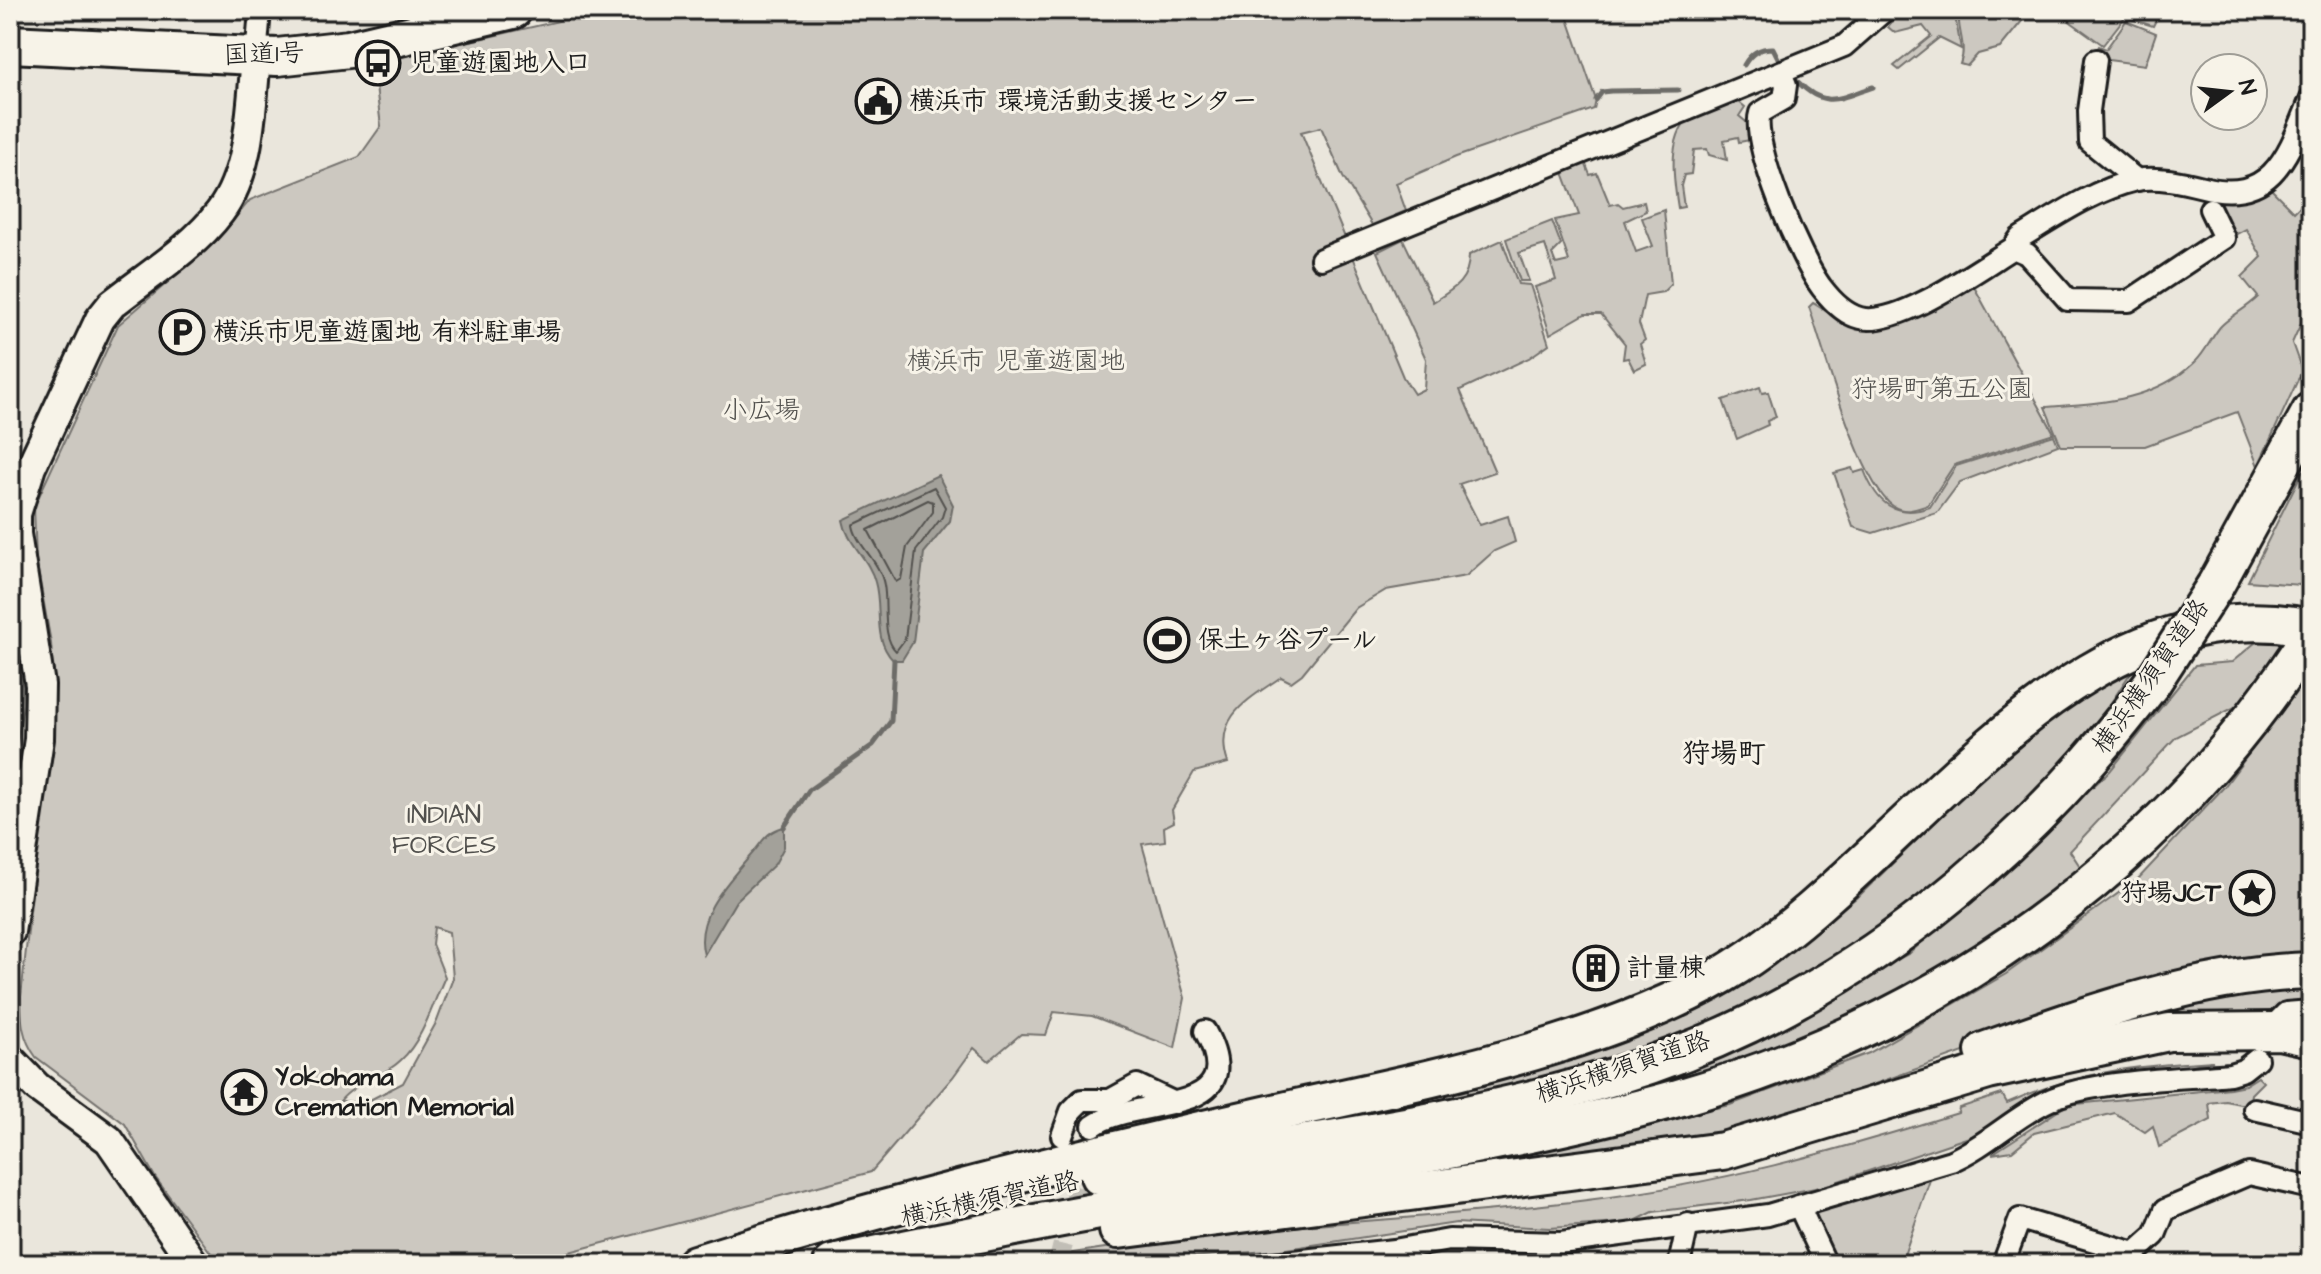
<svg xmlns="http://www.w3.org/2000/svg" width="2321" height="1274" font-family="'Architects Daughter','Klee One',sans-serif">
<rect width="100%" height="100%" fill="#eae6dc"/>
<filter id="ink" filterUnits="userSpaceOnUse"><feTurbulence type="fractalNoise" baseFrequency=".0125" numOctaves="2"/><feDisplacementMap in="SourceGraphic" scale="16" xChannelSelector="R" yChannelSelector="G"/><feConvolveMatrix kernelMatrix="1 2 1 2 8 2 1 2 1" color-interpolation-filters="sRGB"/></filter>
<g filter="url(#ink)">
<g fill="#ccc8c0" stroke="#74726e" stroke-width="2" fill-rule="evenodd">
<path d="M607,10h958l31,90 -2,9 -138,48 -60,26 10,28 -34,14 -29,-48 -22,-50 -20,5 102,245 11,17 10,-5 2,-30 -49,-107 26,-13 30,63c21,-13 36,-21 36,-47l33,-15 16,44 12,1 19,59 -20,14 -69,32 35,82 -36,12 21,41 28,-9 7,26 -21,9 -28,25 -80,14 -30,18 -54,66 -11,8 -10,-5c-31,22 -69,39 -53,86l-34,9 -22,38 2,12 -10,5 1,14 -23,3 43,154 -10,50 -83,-32 -38,-4 -8,23 -25,-1 -32,27 -15,-13 -21,29 -82,95 -347,92h-305l-64,-87 -30,-53 -89,-67c-14,-19 -15,-36 -15,-60l33,-312 -3,-42 -15,-84 -2,-52 84,-182 99,-85 33,-40 109,-43 22,-31 -8,-63zM434,927l15,5 4,46 -16,43 -34,62 -39,20 -24,-2c15,-19 43,-23 61,-41 22,-20 32,-57 44,-83l-13,-33z"/>
<path d="M1900,10l15,4 39,-4 7,39 -22,-11 -40,32 -5,-4 37,-30 -8,-10 -28,7 -7,-6z"/>
<path d="M1959,10h72l-31,38 -22,6 -11,12 -7,-2c8,-19 -4,-34 -1,-54z"/>
<path d="M2054,10h107l-8,16 -28,-9 -22,28z"/>
<path d="M2126,21l30,12 -11,32 -44,-6 -6,-5 4,-8 7,3z"/>
<path d="M1733,97l12,10 -6,9 12,10 -1,14 -11,2 -1,-5 -14,3 3,20 -18,-5 -2,-6 -13,1 -3,24 -7,1 -3,11 3,21 -6,1c-5,-31 -12,-76 18,-97 10,-7 26,-10 37,-14z"/>
<path d="M1583,157l7,18 7,-2 13,32 8,-2 5,4 21,-5 2,9 -21,10 11,31 17,-6 -11,-28 22,-8 7,74 -8,8 -18,3 -6,29 6,16 -5,4 6,20 -12,6 -6,-12 -5,1 2,-15 -24,-30h-16l-35,20 -15,-47 21,-7 -11,-35 -26,8 10,28h-9l-14,-42 46,-18 9,24 -9,9 4,10 13,-3 -14,-41 24,-5 -18,-48z"/>
<path d="M2269,187l25,25 17,-17v106l-19,42 10,28 -44,95 -21,-54 -92,34h-84l-16,-39c54,-4 108,-5 150,-45 10,-9 16,-24 25,-35 9,-10 26,-18 38,-30l-16,-20 20,-20 -16,-28 -15,8 -19,-39z"/>
<path d="M1972,283l82,150 -100,32 -26,40c-12,4 -23,9 -35,1 -34,-23 -69,-156 -84,-199l4,-4c11,6 21,15 32,20 43,21 92,-20 127,-40z"/>
<path d="M1760,387l2,6 6,-1 8,25 -9,4 1,4 -31,14 -14,-39z"/>
<path d="M2054,435l4,10 -98,37 -23,31 -64,20 -20,-6 -19,-54 18,-5 2,5 10,-3c13,34 32,49 66,37l26,-41z"/>
<path d="M2311,454v96l-10,35 -53,-4z"/>
<path d="M10,608l11,54 2,42 -8,54 -5,-2z"/>
<path d="M2256,642l28,1 -47,63 -61,31 -106,114 15,23 -200,132 -124,49 -118,38 -3,-9 61,-22 209,-109 200,-182 85,-106 37,-3z"/>
<path d="M2135,666l-62,95 -127,120 -136,90 -107,57 -85,30 -122,31 -263,49 376,-96 147,-68 104,-79 186,-180z"/>
<path d="M2310,672l1,291 -200,36 -281,101 -111,34 -132,26 -201,15 344,-70 139,-52 137,-79 132,-95 86,-92z"/>
<path d="M2311,985v20l-52,18 -245,35c96,-32 195,-67 297,-73z"/>
<path d="M2213,1061l-48,10 -344,116 -70,13 -98,12 -20,10 -83,6 -94,-5 -176,27 -180,14h-86c189,-39 382,-40 573,-64 132,-16 245,-48 371,-87l1,-5 43,-14 5,9c72,-32 127,-37 206,-42z"/>
<path d="M2258,1077l5,5 -12,12 -2,12 -23,-5 -17,2 2,17 -52,27 -6,-21 -8,6 -30,-19 -81,20 -22,18 -20,3 75,-49 163,-17 15,-3z"/>
<path d="M1932,1174l-31,90h-63l-30,-55z"/>
</g>
<g fill="#a3a19a" stroke="#6d6c68" stroke-width="2">
<path d="M938,475l15,30 -3,16 -26,32 -11,89 -11,18h-9c-21,-22 -10,-50 -18,-78 -6,-24 -28,-38 -32,-62z"/>
<path d="M784,827v20l-9,17 -39,37 -32,54c-11,-38 25,-74 47,-100 11,-12 15,-24 33,-28z"/>
</g>
<g fill="none" stroke-linecap="round" stroke-linejoin="round">
<g stroke="#52514e" stroke-width="2">
<path d="M934,487l11,20 -3,10 -26,34 -11,88 -9,12c-15,-14 -8,-46 -12,-66 -4,-24 -28,-40 -31,-60z"/>
<path d="M928,500l5,2v10l-26,35 -6,32 -5,3 -28,-52z"/>
</g>
<g stroke="#6d6c68" stroke-width="5">
<path d="M1744,65c7,-12 15,-17 29,-17l6,12"/>
<path d="M1798,82c28,28 41,16 75,5"/>
<path d="M1596,100l6,-8 9,-1 67,-1"/>
<path d="M784,827l25,-37 64,-45 18,-24 3,-61"/>
</g>
<path stroke="#c1beb6" stroke-width="20" stroke-dasharray="20 10" stroke-linecap="butt" d="M1058,1264l28,-111"/>
<g stroke="#1c1c1c" stroke-width="26">
<g id="street">
<path d="M256,58l4,-48"/>
<path d="M2096,60l-7,51 1,31 47,38"/>
<path d="M1781,72l5,13 -2,14 -24,14c-10,31 41,148 62,175 10,13 22,26 38,30 38,10 120,-50 153,-70l14,6 41,46 61,1 95,-63 -14,-29"/>
<path d="M2013,248l7,-10c36,-22 74,-48 116,-58 21,-4 47,2 67,7 71,18 86,-35 108,-89"/>
<path d="M1321,259l523,-213 41,-36"/>
<path d="M10,780l21,1"/>
<path d="M2272,1027l14,-14 25,-2"/>
<path d="M2254,1109l57,13"/>
<path d="M1093,1126c40,-31 161,-6 112,-95"/>
<path d="M1062,1136l9,-25 11,-11h28l27,-15 38,18"/>
<path d="M1799,1206l27,58"/>
<path d="M1266,1264l128,-14 55,-10 112,3 207,-28 183,-54c37,-16 65,-46 101,-62 44,-19 128,-20 178,-25l13,-4 14,-11"/>
<path d="M1679,1264l9,-40"/>
<path d="M2003,1264l17,-45 115,34 20,-18 10,-25 84,-36 62,14"/>
</g>
</g>
<g stroke="#1c1c1c" stroke-width="34">
<g id="secondary">
<path d="M10,932l29,-193 1,-54 -24,-151v-20l15,-47 69,-148 12,-15c35,-28 81,-56 108,-92 31,-41 31,-105 36,-154"/>
<path d="M10,1059l27,28 72,53 85,124"/>
</g>
</g>
<g stroke="#1c1c1c" stroke-width="42">
<g id="highway">
<path d="M10,44l267,13 72,-8 164,-39"/>
<path d="M2215,586l96,-175"/>
<path d="M1984,1051c104,-37 215,-77 327,-80"/>
<path d="M1099,1176c183,-31 374,-51 551,-111 205,-71 373,-211 502,-382"/>
<path d="M1118,1230l605,-79 265,-80 181,-39 110,-1 32,7"/>
<path d="M695,1264c188,-59 378,-105 570,-149 147,-33 329,-65 459,-141 183,-108 343,-396 587,-346"/>
<path d="M832,1264c145,-31 290,-58 436,-83 138,-23 276,-45 410,-83 262,-74 487,-234 633,-464"/>
</g>
</g>
<use href="#street" stroke="#f7f3e8" stroke-width="20"/>
<use href="#secondary" stroke="#f7f3e8" stroke-width="28"/>
<use href="#highway" stroke="#f7f3e8" stroke-width="36"/>
<g stroke="#1c1c1c" stroke-width="42" stroke-linecap="butt">
<path id="highway-bridge" d="M2152,683l63,-97"/>
</g>
<use href="#highway-bridge" stroke="#f7f3e8" stroke-width="36"/>
</g>
</g>
<defs>
<g id="bus-ring" transform="scale(2.3)"><circle r="9.5" fill="#f7f3e8" stroke="#1c1c1c" stroke-width="1.5"/><path d="M-5-6H5V4H4V6H2V4H-2V6H-4V4H-5ZM-3.5-4V0h7V-4ZM-3.5 1.2v1.5H-2V1.2ZM2 1.2v1.5H3.5V1.2Z" fill="#1c1c1c"/></g>
<g id="civic-ring" transform="scale(2.3)"><circle r="9.5" fill="#f7f3e8" stroke="#1c1c1c" stroke-width="1.5"/><path d="M-.6-6.5H3V-4.5H.6V-3L4-1V1h2V6H-6V1h2V-1L-.6-3ZM-1.2 2.5V6h2.4V2.5Z" fill="#1c1c1c"/></g>
<g id="parking-ring" transform="scale(2.3)"><circle r="9.5" fill="#f7f3e8" stroke="#1c1c1c" stroke-width="1.5"/><path d="M-3.5-5.5H1a3.5 3.5 0 0 1 0 7H-1V5.5H-3.5ZM-1-3.4V-.6H.8a1.4 1.4 0 0 0 0-2.8Z" fill="#1c1c1c"/></g>
<g id="stadium-ring" transform="scale(2.3)"><circle r="9.5" fill="#f7f3e8" stroke="#1c1c1c" stroke-width="1.5"/><path d="M0-5a6.5 5 0 1 0 0 10a6.5 5 0 1 0 0-10ZM-3.5-1.8h7v3.6h-7Z" fill="#1c1c1c"/></g>
<g id="sight-ring" transform="scale(2.3)"><circle r="9.5" fill="#f7f3e8" stroke="#1c1c1c" stroke-width="1.5"/><path d="M0-6L1.8-2.2L6-1.7L2.9 1.2L3.7 5.4L0 3.3L-3.7 5.4L-2.9 1.2L-6-1.7L-1.8-2.2Z" fill="#1c1c1c"/></g>
<g id="building-ring" transform="scale(2.3)"><circle r="9.5" fill="#f7f3e8" stroke="#1c1c1c" stroke-width="1.5"/><path d="M-4-6H4V6H1V3H-1V6H-4ZM-2.5-4.3h1.7v1.8h-1.7ZM.8-4.3h1.7v1.8H.8ZM-2.5-1h1.7V.8h-1.7ZM.8-1h1.7V.8H.8Z" fill="#1c1c1c"/></g>
<g id="temple-ring" transform="scale(2.3)"><circle r="9.5" fill="#f7f3e8" stroke="#1c1c1c" stroke-width="1.5"/><path d="M0-6L5-2H3V0L6.5 2.5H4V6H1.5V3h-3V6H-4V2.5H-6.5L-3 0V-2H-5Z" fill="#1c1c1c"/></g>
</defs>
<g fill-rule="evenodd">
<use href="#bus-ring" x="378" y="63"/>
<use href="#civic-ring" x="878" y="101"/>
<use href="#parking-ring" x="182" y="332"/>
<use href="#stadium-ring" x="1167" y="640"/>
<use href="#sight-ring" x="2252" y="893"/>
<use href="#building-ring" x="1596" y="968"/>
<use href="#temple-ring" x="244" y="1092"/>
</g>
<g text-anchor="middle" dominant-baseline="central" stroke-width="6" stroke-linejoin="round" paint-order="stroke">
<g font-size="26" fill="#1c1c1c" stroke="#f7f3e8">
<text transform="translate(264 54) rotate(-2)">国道1号</text>
<text transform="translate(2151 676) rotate(-55)">横浜横須賀道路</text>
<text transform="translate(1623 1067) rotate(-18)">横浜横須賀道路</text>
<text transform="translate(990 1199) rotate(-12)">横浜横須賀道路</text>
</g>
<g font-size="26" font-weight="bold" fill="#1c1c1c" stroke="#f7f3e8" text-anchor="start">
<text x="409" y="63">児童遊園地入口</text>
<text x="909" y="101">横浜市 環境活動支援センター</text>
<text x="213" y="332">横浜市児童遊園地 有料駐車場</text>
<text x="1198" y="640">保土ヶ谷プール</text>
<text x="2221" y="893" text-anchor="end">狩場JCT</text>
<text x="1627" y="968">計量棟</text>
<text x="275" y="1077">Yokohama<tspan x="275" dy="30">Cremation Memorial</tspan></text>
</g>
<g font-size="26" fill="#51504d" stroke="#f7f3e8">
<text x="1016" y="361">横浜市 児童遊園地</text>
<text x="1942" y="389">狩場町第五公園</text>
<text x="761" y="410">小広場</text>
<text x="444" y="815">INDIAN<tspan x="444" dy="30">FORCES</tspan></text>
</g>
<g font-size="28" font-weight="bold" fill="#1c1c1c" stroke="#f7f3e8">
<text x="1724" y="753">狩場町</text>
</g>
</g>
<rect width="2321" height="1274" fill="none" stroke="#f7f3e8" stroke-width="40"/>
<rect x="20" y="20" width="2281" height="1234" fill="none" stroke="#1c1c1c" stroke-width="3" filter="url(#ink)"/>
<g transform="translate(2229 92) rotate(75)"><circle r="38" fill="#f7f3e8" stroke="#9f9d96" stroke-width="2"/>
<path d="M0-6L14 30L0 20L-14 30Z" fill="#1c1c1c"/>
<text y="-12" font-size="22" font-weight="bold" text-anchor="middle" fill="#1c1c1c">N</text>
</g>
</svg>
